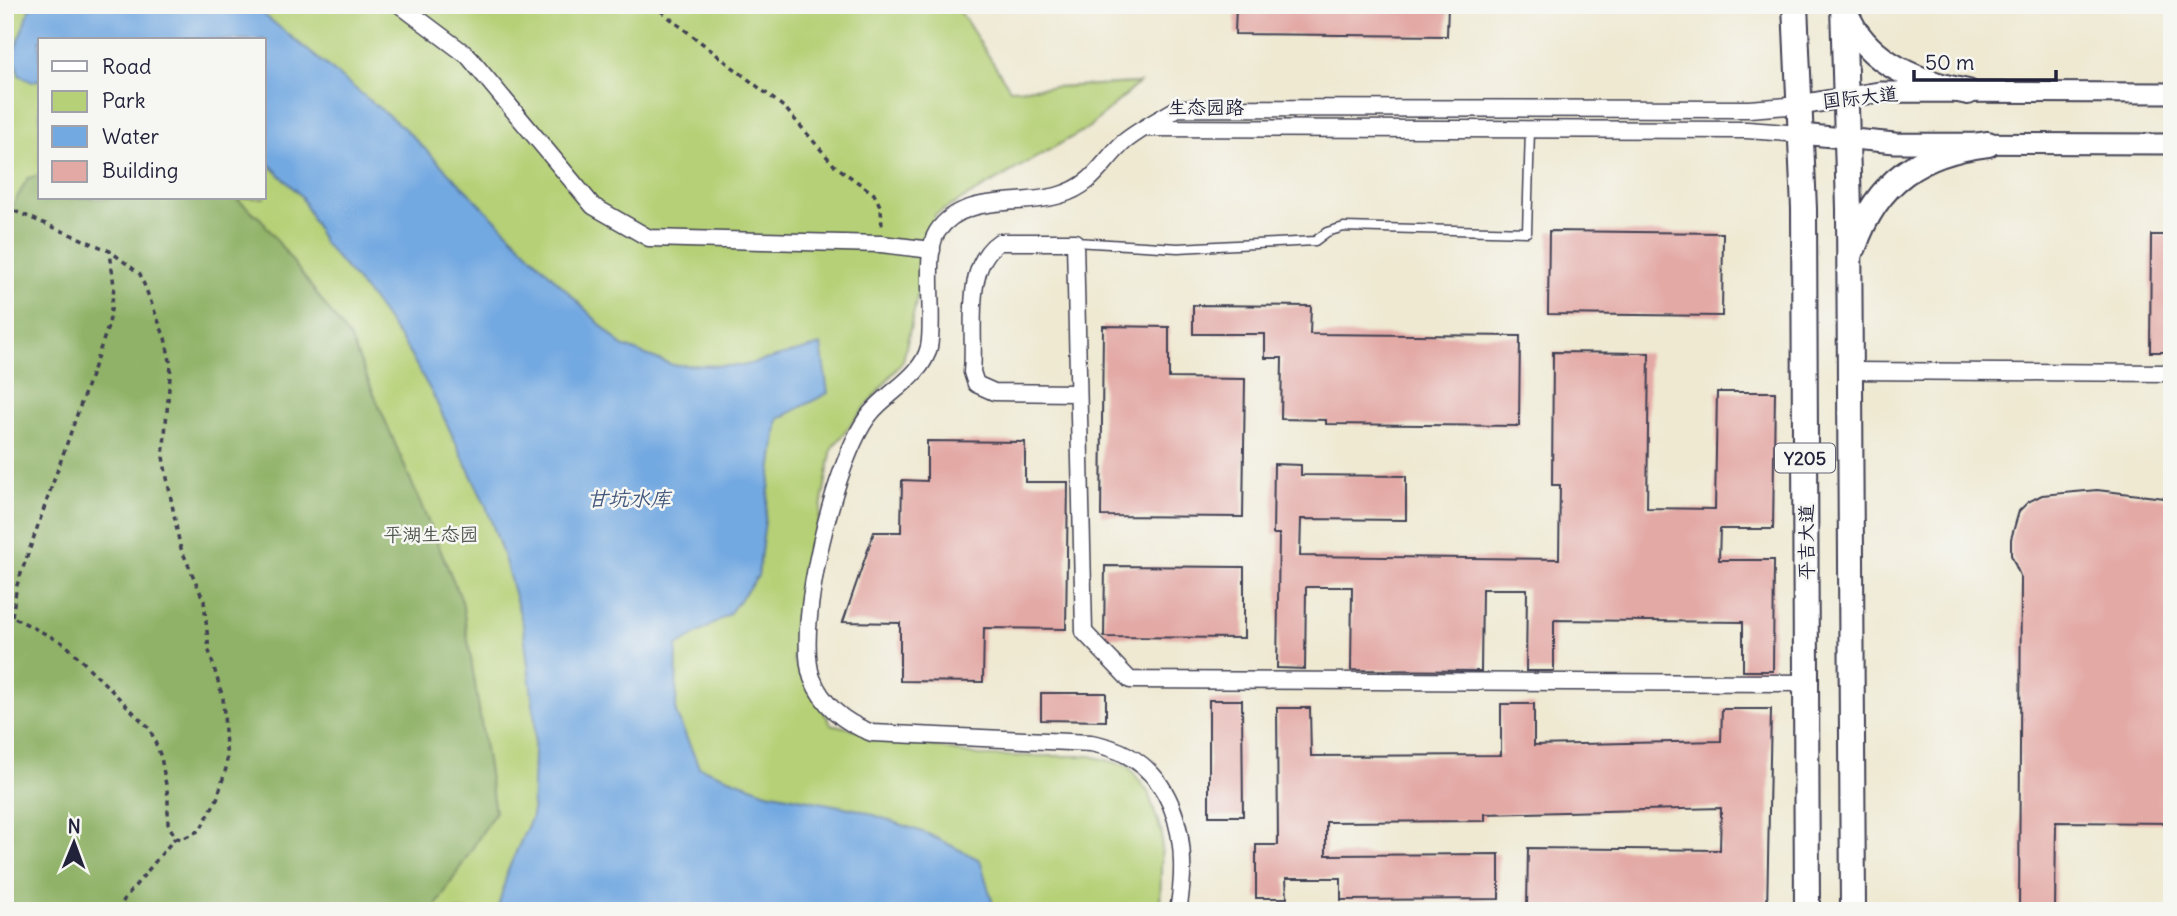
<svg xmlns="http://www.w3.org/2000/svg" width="2177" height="916" font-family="Delius,'LXGW WenKai TC',sans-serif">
<rect width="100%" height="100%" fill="#f6f6f2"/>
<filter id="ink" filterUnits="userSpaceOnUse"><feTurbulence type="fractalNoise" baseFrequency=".0143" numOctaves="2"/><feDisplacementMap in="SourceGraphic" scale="14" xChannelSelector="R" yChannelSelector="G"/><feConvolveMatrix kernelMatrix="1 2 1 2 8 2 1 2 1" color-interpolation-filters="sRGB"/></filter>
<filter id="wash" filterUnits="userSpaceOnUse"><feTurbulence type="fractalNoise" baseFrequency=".00686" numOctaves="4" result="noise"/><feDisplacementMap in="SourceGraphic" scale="28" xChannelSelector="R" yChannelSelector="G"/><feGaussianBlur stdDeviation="1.57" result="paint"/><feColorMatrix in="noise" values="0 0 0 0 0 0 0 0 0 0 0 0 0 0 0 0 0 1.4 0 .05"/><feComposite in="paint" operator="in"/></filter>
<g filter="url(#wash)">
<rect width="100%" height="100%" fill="#efe9d2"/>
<path fill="#b5d076" stroke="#6c7958" stroke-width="2" fill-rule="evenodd" d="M5,5h951l54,84 129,-6 -51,45 -153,87 -32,146 -71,87 -39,212 38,64 148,32h112l37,10 20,26 14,42 -2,77h-1155zM40,40h224v158h-224z"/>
<path fill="#90b267" stroke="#596a51" stroke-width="2" d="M40,175v23h196l25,21 90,121 111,261 33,211 -62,99h-428v-692l23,-41z"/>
<path fill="#73a9e1" stroke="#4a668e" stroke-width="2" d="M31,5h221l153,124 217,217 51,19 69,1 79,-21 7,48 -50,26 -20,157 -30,39 -51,31 -1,67 23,54 68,25 93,18 68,24 52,26 15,51h-498l11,-41 24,-54 3,-95 -12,-96 -18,-64 -19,-55 -53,-111 -27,-48 -34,-48 -49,-57 -22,-46 -37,-37v-119h-224v39l-8,3 -13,-7 -5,-22z"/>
<g id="blocks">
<g fill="#e3a9a5">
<path d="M1236,5h212l-1,31 -212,-2z"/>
<path d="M1549,231l174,2 -1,83 -174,-2z"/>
<path d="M2151,235h21v117h-22z"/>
<path d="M1193,305l118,1 -1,28 210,2 -1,90 -193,-2v-4l-45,-1 1,-61h-17v-24h-72z"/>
<path d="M1103,326l66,1v51l76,1 -2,138 -142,-1z"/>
<path d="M1553,352l96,1 -2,155 68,1 2,-117h58l-2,137h-53l-1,31h55l-1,111h-30v-49l-189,-2v51h-28l1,-82h-45l-1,82 -130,-1 1,-83h-46l-1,82 -28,-1 2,-134h-6l1,-70 27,1v10l105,1v44l-105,-1 -1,37 259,3 1,-74h-8z"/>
<path d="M927,441l98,1v40h43l-2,147 -82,-1 -1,54 -83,-1v-58l-57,-1 31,-90h27l1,-52 25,1z"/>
<path d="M2097,490l75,9v324l-116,-1 -1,89h-36l2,-333 -10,-23v-16l8,-28 9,-9 14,-7z"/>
<path d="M1105,566l139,1v71l-140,-1z"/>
<path d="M1041,693h65v28l-65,-1z"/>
<path d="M1209,700h33l1,116h-34z"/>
<path d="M1501,704h33v41l187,-4 1,-32h49l-4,202 -240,-3 1,-60 192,2 1,-42 -236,6v7l-159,1v33l173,-1v45l-158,1v-22h-55l1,20h-31v-53h22l-1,-137h33l1,48 190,-1z"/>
</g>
</g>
</g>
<g filter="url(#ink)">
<use href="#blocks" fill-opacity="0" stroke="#414052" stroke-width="2"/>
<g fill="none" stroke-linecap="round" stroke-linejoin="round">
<g stroke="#414052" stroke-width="11">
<path id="service" d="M1075,242l103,6 137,-7 12,-9 17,-5 183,5 3,-103"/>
</g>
<g stroke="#414052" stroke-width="19">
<g id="minor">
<path d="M400,5l68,51 125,150 56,32 232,6 51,6"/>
<path d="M1148,128l599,2 54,4"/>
<path d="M1850,371l322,2"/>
<path d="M1077,393l-83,-1 -18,-8 -4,-12c4,-40 -10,-105 27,-130h76l9,390 46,48 676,3"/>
<path d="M1178,911c13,-74 -3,-153 -87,-168l-219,-10c-27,-10 -49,-27 -60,-55 -18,-51 23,-221 58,-264 17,-22 52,-37 59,-67 6,-28 -6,-94 8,-115 26,-40 85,-25 123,-37 34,-10 41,-32 64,-53 16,-13 36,-23 54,-34l571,1 51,-4"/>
</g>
</g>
<g stroke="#414052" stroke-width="23">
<g id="tertiary">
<path d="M1800,105l80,-13 292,1"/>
<path d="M1801,134l94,9 277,1"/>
</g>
</g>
<g stroke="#414052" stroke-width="28">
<g id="primary">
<path d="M1795,5l9,204 3,702"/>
<path d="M1843,5l6,204 4,702"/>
<path d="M1846,13c20,50 73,70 122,79"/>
<path d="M1854,247c23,-67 67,-95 134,-103"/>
</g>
</g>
<g stroke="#414052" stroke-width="3.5" stroke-dasharray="5 5" stroke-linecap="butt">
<path d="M653,5l132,103 49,57 40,29 7,14 1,20"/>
<path d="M5,207l105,44 30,23 25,64 6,27 -8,92 17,89 24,55 5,50 14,47 4,67 -10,34 -17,31 -18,9 -6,-1 -8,-14v-28l-7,-39 -11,-28 -85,-85 -60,-31"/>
<path d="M12,616l5,-31 92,-261 5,-37 -4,-36"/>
<path d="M118,911l7,-13 50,-60"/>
</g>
<use href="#service" stroke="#fff" stroke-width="8"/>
<use href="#minor" stroke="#fff" stroke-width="16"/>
<use href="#tertiary" stroke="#fff" stroke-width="19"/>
<use href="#primary" stroke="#fff" stroke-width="24"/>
</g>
</g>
<g text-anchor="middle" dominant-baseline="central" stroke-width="5" stroke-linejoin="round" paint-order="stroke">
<rect fill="#f6f6f2" stroke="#626272" stroke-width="2" x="1775" y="443.5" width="60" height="29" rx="5"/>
<g font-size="18" font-weight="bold" fill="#22223b">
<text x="1805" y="458">Y205</text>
</g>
<g font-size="19" fill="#22223b" stroke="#f6f6f2">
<text transform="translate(1860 97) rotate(-6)">国际大道</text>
<text x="1206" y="107">生态园路</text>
<text transform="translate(1806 542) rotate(-90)">平吉大道</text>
</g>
<g font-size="19" fill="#4e564d" stroke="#f6f6f2">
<text x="431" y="534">平湖生态园</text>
</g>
<g font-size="21" font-style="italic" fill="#42587d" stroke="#f6f6f2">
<text x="629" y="498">甘坑水库</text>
</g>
</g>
<rect width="2177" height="916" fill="none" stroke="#f6f6f2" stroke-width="28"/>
<rect x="38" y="38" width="228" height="161" fill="#f6f6f2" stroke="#a1a1a9" stroke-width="2"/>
<rect x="52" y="61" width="35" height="10" fill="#ffffff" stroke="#a1a1a9" stroke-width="2"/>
<text x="102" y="74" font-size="21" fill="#22223b">Road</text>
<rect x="52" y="91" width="35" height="21" fill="#b5d076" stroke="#a1a1a9" stroke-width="2"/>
<text x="102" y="108" font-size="21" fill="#22223b">Park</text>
<rect x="52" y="126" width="35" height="21" fill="#73a9e1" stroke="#a1a1a9" stroke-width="2"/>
<text x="102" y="144" font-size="21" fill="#22223b">Water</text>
<rect x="52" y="161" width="35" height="21" fill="#e3a9a5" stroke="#a1a1a9" stroke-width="2"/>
<text x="102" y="178" font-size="21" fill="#22223b">Building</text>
<g transform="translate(74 843) rotate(1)" stroke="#f6f6f2" stroke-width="5" paint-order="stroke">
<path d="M0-5L12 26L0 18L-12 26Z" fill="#22223b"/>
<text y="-10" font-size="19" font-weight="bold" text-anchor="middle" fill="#22223b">N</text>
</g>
<path d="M1914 70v10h142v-10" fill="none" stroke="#22223b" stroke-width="3.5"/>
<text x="1925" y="70" font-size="21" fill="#22223b" stroke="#f6f6f2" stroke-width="5" paint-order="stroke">50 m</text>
</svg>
